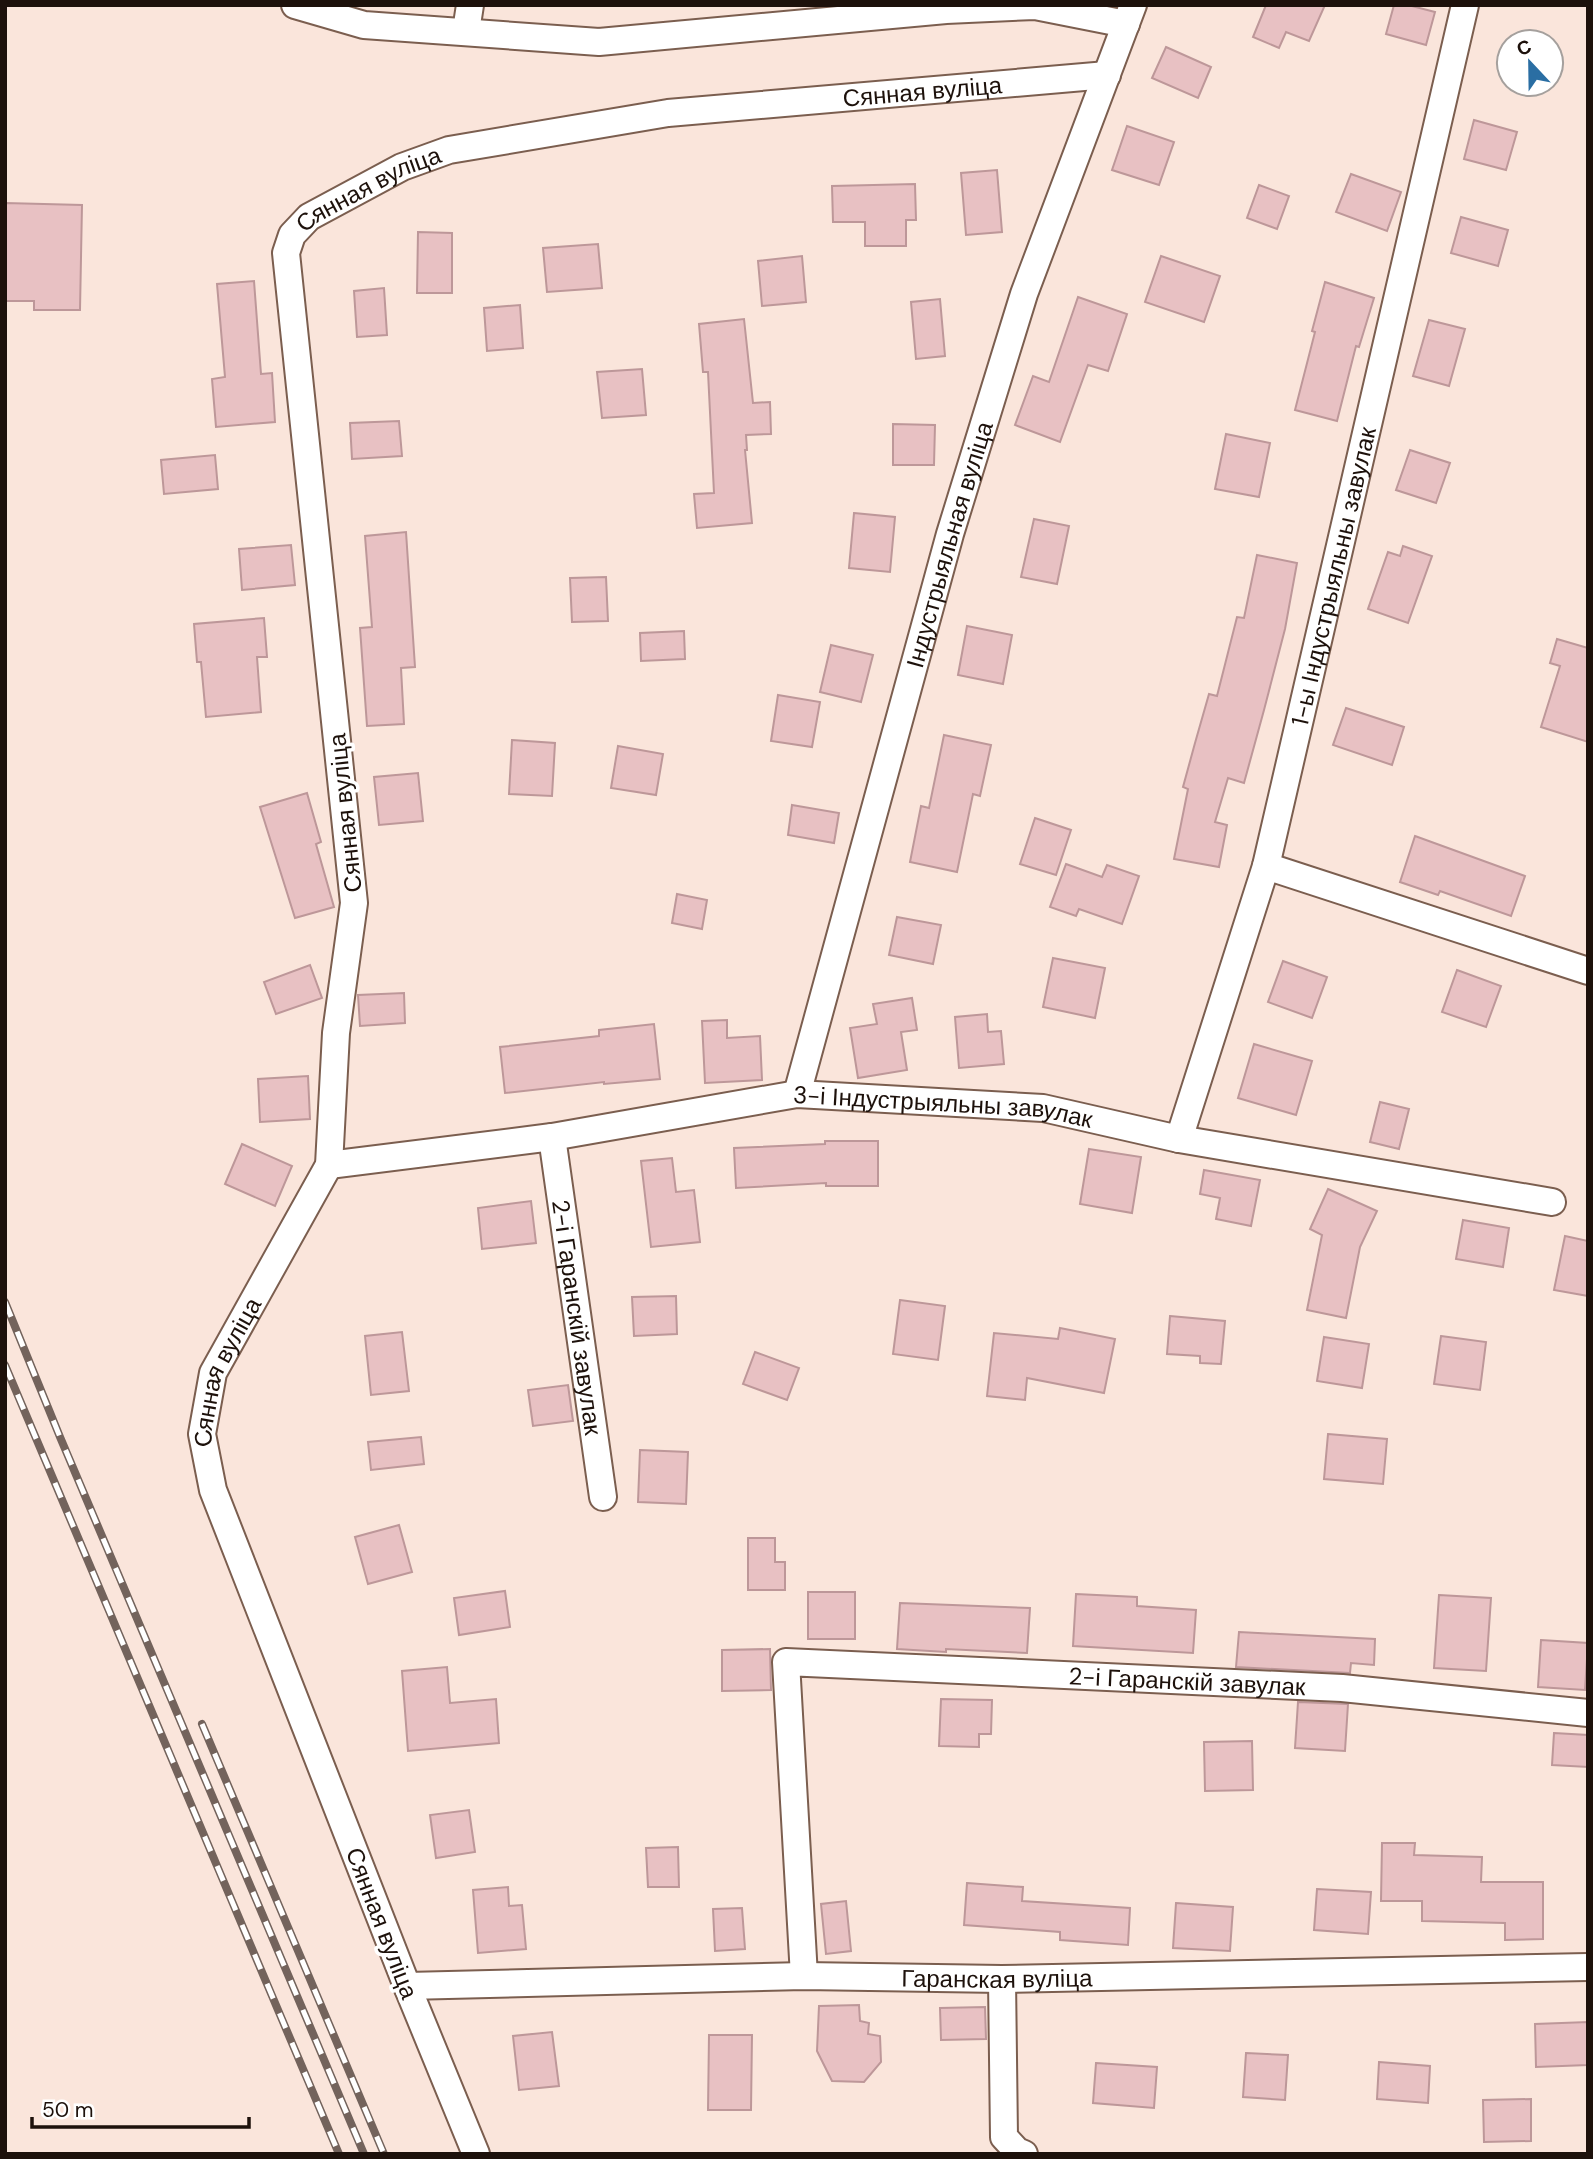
<svg xmlns="http://www.w3.org/2000/svg" width="1593" height="2159" font-family="'DM Sans',sans-serif">
<rect width="100%" height="100%" fill="#fae5db"/>
<g fill="#e8c1c3" stroke="#bd9799" stroke-width="2">
<path d="M1266,5h59l-16,36 -23,-9 -7,16 -26,-11z"/>
<path d="M1394,5h14l27,7 -9,33 -40,-11z"/>
<path d="M1166,47l45,20 -13,31 -46,-20z"/>
<path d="M1474,120l43,12 -11,38 -42,-11z"/>
<path d="M1127,126l47,16 -15,43 -47,-15z"/>
<path d="M997,170l5,62 -36,3 -5,-62z"/>
<path d="M1351,174l50,18 -14,39 -51,-19z"/>
<path d="M915,184l1,36h-10v26h-41v-24h-32l-1,-36z"/>
<path d="M1259,185l30,11 -12,33 -30,-11z"/>
<path d="M5,203l77,2 -2,105h-46v-9h-29z"/>
<path d="M1461,217l47,13 -10,36 -47,-13z"/>
<path d="M418,232l34,1v60h-35z"/>
<path d="M598,244l4,44 -55,4 -4,-44z"/>
<path d="M802,256l4,46 -44,4 -4,-45z"/>
<path d="M1161,256l59,20 -16,46 -59,-20z"/>
<path d="M254,281l7,93 11,-1 3,49 -59,5 -4,-48 13,-2 -8,-93z"/>
<path d="M1325,282l49,16 -15,49 -3,-1 -19,75 -42,-11 20,-78 -3,-1z"/>
<path d="M384,288l3,47 -30,2 -3,-46z"/>
<path d="M1078,297l49,17 -19,57 -20,-6 -28,77 -45,-17 18,-49 16,6z"/>
<path d="M940,299l5,57 -29,3 -5,-57z"/>
<path d="M520,305l3,43 -36,3 -3,-43z"/>
<path d="M744,319l9,84 17,-1 1,32 -25,1 1,15h-2l7,73 -55,5 -3,-34 20,-1 -6,-121h-5l-4,-48z"/>
<path d="M1429,320l36,9 -16,57 -36,-10z"/>
<path d="M642,369l4,46 -44,3 -5,-46z"/>
<path d="M399,421l3,35 -50,3 -2,-36z"/>
<path d="M893,424l42,1 -1,40h-41z"/>
<path d="M1226,434l44,9 -11,54 -44,-8z"/>
<path d="M1410,450l40,13 -14,40 -40,-13z"/>
<path d="M215,455l3,34 -54,5 -3,-34z"/>
<path d="M854,513l41,4 -5,55 -41,-4z"/>
<path d="M1034,519l35,7 -12,58 -36,-7z"/>
<path d="M406,532l9,135 -14,1 3,56 -37,2 -7,-98 12,-1 -7,-91z"/>
<path d="M291,545l4,40 -53,5 -3,-41z"/>
<path d="M1403,546l29,10 -24,67 -40,-14 20,-57 12,4z"/>
<path d="M1257,555l40,8 -12,66 -21,81 -20,73 -16,-5 -13,44 12,3 -8,42 -45,-8 14,-70 -5,-2 12,-44 14,-49 8,2 20,-79 7,1z"/>
<path d="M606,577l2,44 -36,1 -2,-44z"/>
<path d="M264,618l3,39h-10l4,55 -55,5 -5,-55h-4l-3,-38z"/>
<path d="M967,626l45,9 -9,49 -45,-9z"/>
<path d="M684,631l1,28 -44,2 -1,-28z"/>
<path d="M1557,639l31,9v94l-47,-15 19,-61 -10,-3z"/>
<path d="M831,645l42,10 -12,47 -41,-10z"/>
<path d="M778,695l42,7 -8,45 -41,-6z"/>
<path d="M1346,708l58,19 -12,38 -59,-20z"/>
<path d="M944,735l47,10 -11,51 -7,-2 -16,78 -47,-10 11,-56 8,2z"/>
<path d="M512,740l43,3 -3,53 -43,-2z"/>
<path d="M618,746l45,8 -7,41 -45,-7z"/>
<path d="M418,773l5,48 -44,4 -5,-48z"/>
<path d="M307,793l14,49 -5,2 18,63 -39,11 -35,-111z"/>
<path d="M792,805l47,8 -5,30 -46,-8z"/>
<path d="M1035,818l36,12 -15,45 -36,-11z"/>
<path d="M1415,836l110,40 -14,40 -71,-25 -2,4 -38,-13z"/>
<path d="M1066,864l36,13 5,-12 32,11 -17,48 -43,-15 -3,7 -26,-9z"/>
<path d="M677,894l30,6 -5,29 -30,-6z"/>
<path d="M897,917l44,8 -8,39 -44,-9z"/>
<path d="M1053,958l52,10 -10,50 -52,-11z"/>
<path d="M1283,961l44,16 -15,41 -44,-16z"/>
<path d="M310,965l12,33 -46,16 -12,-32z"/>
<path d="M1457,970l44,16 -15,41 -44,-15z"/>
<path d="M404,993l1,30 -45,3 -2,-31z"/>
<path d="M912,998l5,32 -16,2 6,38 -49,8 -8,-50 27,-4 -4,-20z"/>
<path d="M987,1014l1,18 13,-1 3,33 -45,4 -4,-51z"/>
<path d="M727,1020v18l33,-2 2,44 -57,3 -3,-62z"/>
<path d="M654,1024l6,55 -56,5v-2l-99,11 -5,-46 99,-11v-6z"/>
<path d="M1254,1044l58,17 -16,54 -58,-17z"/>
<path d="M308,1076l2,43 -50,3 -2,-43z"/>
<path d="M1380,1102l29,7 -10,40 -29,-7z"/>
<path d="M825,1141h53v45h-52v-3l-90,5 -2,-40 91,-4z"/>
<path d="M242,1144l50,22 -17,40 -50,-22z"/>
<path d="M1089,1149l52,8 -9,56 -52,-9z"/>
<path d="M672,1158l4,34 18,-2 6,52 -49,5 -10,-86z"/>
<path d="M1204,1170l56,10 -9,46 -35,-7 4,-21 -20,-4z"/>
<path d="M1328,1189l49,22 -17,36 -14,71 -39,-8 15,-75 -12,-6z"/>
<path d="M531,1201l5,42 -54,6 -4,-41z"/>
<path d="M1463,1220l46,8 -6,39 -47,-8z"/>
<path d="M1565,1236l23,5v55l-34,-6z"/>
<path d="M676,1296l1,38 -43,2 -2,-39z"/>
<path d="M900,1300l45,6 -7,54 -45,-6z"/>
<path d="M1170,1316l55,5 -4,43 -21,-1v-7l-33,-2z"/>
<path d="M1060,1328l55,11 -11,54 -77,-15 -2,22 -38,-4 7,-63 64,6z"/>
<path d="M402,1332l7,59 -38,4 -6,-59z"/>
<path d="M1441,1336l45,6 -6,48 -46,-6z"/>
<path d="M1324,1337l45,7 -7,44 -45,-7z"/>
<path d="M755,1352l44,16 -12,32 -44,-16z"/>
<path d="M568,1385l5,36 -40,5 -5,-36z"/>
<path d="M1328,1434l59,5 -4,45 -59,-5z"/>
<path d="M421,1437l3,27 -53,6 -3,-28z"/>
<path d="M640,1450l48,2 -2,52 -48,-2z"/>
<path d="M399,1525l13,47 -44,12 -13,-47z"/>
<path d="M748,1538h27v24h10v28h-37z"/>
<path d="M505,1591l5,36 -51,8 -5,-37z"/>
<rect x="808" y="1592" width="47" height="47"/>
<path d="M1076,1594l61,3v9l59,4 -3,43 -120,-7z"/>
<path d="M1439,1595l52,3 -5,73 -52,-3z"/>
<path d="M900,1603l130,5 -3,45 -81,-4v3l-49,-3z"/>
<path d="M1239,1632l136,7 -1,26 -23,-2 -1,10 -114,-6z"/>
<path d="M1541,1640l47,3 -3,47 -47,-3z"/>
<path d="M770,1649l1,41 -49,1v-41z"/>
<path d="M447,1667l3,36 46,-4 3,44 -91,8 -6,-80z"/>
<path d="M941,1699l51,1 -1,34h-12v13l-40,-1z"/>
<path d="M1298,1702l50,2 -3,47 -50,-3z"/>
<path d="M1554,1733l34,2v32l-36,-2z"/>
<path d="M1252,1741l1,49 -48,1 -1,-49z"/>
<path d="M469,1810l6,42 -39,6 -6,-43z"/>
<path d="M1382,1843h33l-1,12 68,2 -1,25h62v57l-38,1v-17l-83,-2v-20h-41z"/>
<path d="M678,1847l1,40h-31l-2,-39z"/>
<path d="M967,1883l56,4 -1,14 108,7 -2,37 -68,-5v-8l-96,-7z"/>
<path d="M508,1887l1,19 13,-1 4,44 -48,4 -5,-63z"/>
<path d="M1317,1889l54,3 -3,42 -54,-4z"/>
<path d="M846,1901l5,50 -25,3 -5,-50z"/>
<path d="M1176,1903l57,4 -3,44 -57,-3z"/>
<path d="M742,1908l3,41 -30,2 -2,-42z"/>
<path d="M859,2005l1,16 9,2 -1,11 12,2 1,26 -17,20 -32,-1 -15,-30 2,-45z"/>
<path d="M985,2007l1,32 -45,1 -1,-32z"/>
<path d="M1588,2022v43l-52,2 -1,-43z"/>
<path d="M552,2032l7,54 -40,4 -6,-54z"/>
<path d="M709,2035h43l-1,75h-43z"/>
<path d="M1246,2053l42,2 -3,45 -42,-3z"/>
<path d="M1379,2062l51,4 -2,37 -51,-4z"/>
<path d="M1096,2063l61,4 -3,41 -61,-5z"/>
<path d="M1531,2099v42l-47,1 -1,-42z"/>
</g>
<g fill="none" stroke-linecap="round" stroke-linejoin="round">
<g stroke="#7b5e4f" stroke-width="30">
<g id="minor">
<path d="M295,5l69,20 235,17 347,-32 89,-4 91,18"/>
<path d="M466,31l4,-26"/>
<path d="M1266,866l322,105"/>
<path id="s1" d="M797,1094l153,-560 74,-240 109,-289"/>
<path id="s2" d="M552,1137l51,360"/>
<path id="s3" d="M1179,1139l87,-273 199,-861"/>
<path id="s4" d="M329,1165l223,-28 245,-43 246,14 136,31 373,63"/>
<path id="s5" d="M804,1976l-18,-314 556,26 246,25"/>
<path d="M1002,1979l2,158 13,14 7,3"/>
<path id="s6" d="M407,1986l397,-10 198,3 586,-12"/>
<path id="s7" d="M476,2154l-69,-168 -194,-496 -11,-56 11,-61 116,-208 7,-132 18,-130 -68,-650 6,-18 17,-18 93,-50 47,-17 219,-37 439,-38"/>
</g>
</g>
<use href="#minor" stroke="#fff" stroke-width="26"/>
<g stroke="#73635c" stroke-width="8">
<g id="rail">
<path d="M5,1302l55,135 304,717"/>
<path d="M5,1365l334,789"/>
<path d="M202,1724l182,430"/>
</g>
</g>
<use href="#rail" stroke="#fff" stroke-width="5" stroke-dasharray="16" stroke-linecap="butt"/>
</g>
<g text-anchor="middle" dominant-baseline="central" stroke-width="7" stroke-linejoin="round" paint-order="stroke">
<g font-size="24" fill="#1d110b" stroke="#fff">
<text stroke="none"><textPath href="#s7" startOffset="2665">Сянная вуліца</textPath></text>
<text stroke="none"><textPath href="#s7" startOffset="2098">Сянная вуліца</textPath></text>
<text stroke="none"><textPath href="#s1" startOffset="570">Індустрыяльная вуліца</textPath></text>
<text stroke="none"><textPath href="#s3" startOffset="584">1-ы Індустрыяльны завулак</textPath></text>
<text transform="translate(345 813) rotate(-96)">Сянная вуліца</text>
<text stroke="none"><textPath href="#s4" startOffset="620">3-і Індустрыяльны завулак</textPath></text>
<text stroke="none"><textPath href="#s2" startOffset="182">2-і Гаранскій завулак</textPath></text>
<text stroke="none"><textPath href="#s7" startOffset="838">Сянная вуліца</textPath></text>
<text stroke="none"><textPath href="#s5" startOffset="716">2-і Гаранскій завулак</textPath></text>
<text transform="translate(382 1923) rotate(69)">Сянная вуліца</text>
<text stroke="none"><textPath href="#s6" startOffset="590">Гаранская вуліца</textPath></text>
</g>
</g>
<rect width="1593" height="2159" fill="none" stroke="#1d110b" stroke-width="14"/>
<g transform="translate(1530 63) rotate(338)"><circle r="33" fill="#ffffff" stroke="#a5a09d" stroke-width="2"/>
<path d="M0-5L12 26L0 18L-12 26Z" fill="#2a6ea3"/>
<text y="-10" font-size="19" font-weight="bold" text-anchor="middle" fill="#1d110b">С</text>
</g>
<path d="M32 2117v10h217v-10" fill="none" stroke="#1d110b" stroke-width="3.5"/>
<text x="42" y="2117" font-size="21" fill="#1d110b" stroke="#ffffff" stroke-width="5" paint-order="stroke">50 m</text>
</svg>
